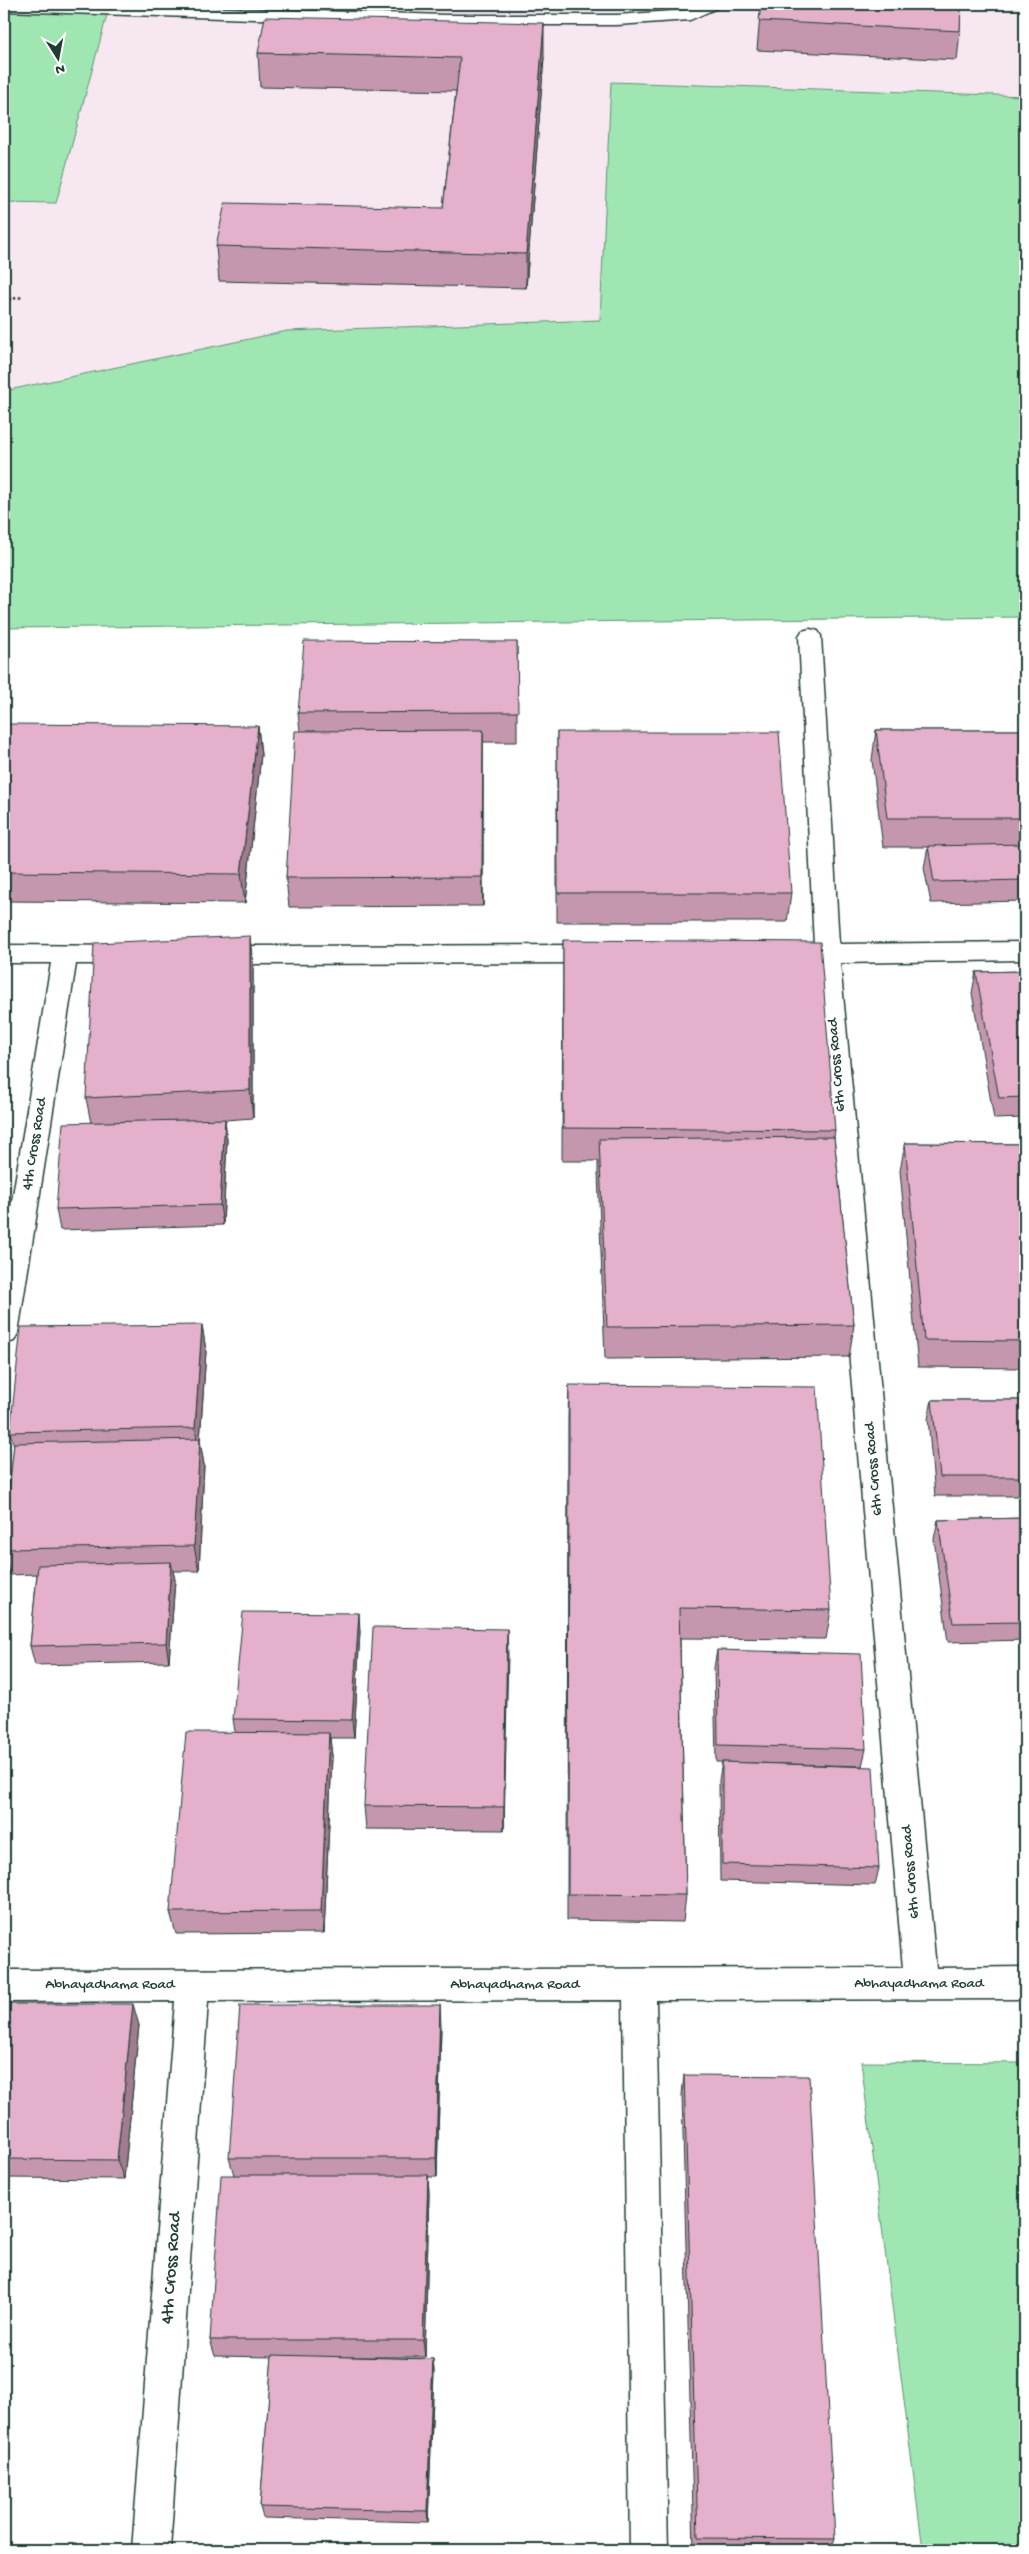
<svg xmlns="http://www.w3.org/2000/svg" width="1029" height="2554" font-family="'Gochi Hand',sans-serif">
<rect width="100%" height="100%" fill="#fff"/>
<filter id="ink" filterUnits="userSpaceOnUse"><feTurbulence type="fractalNoise" baseFrequency=".02" numOctaves="2"/><feDisplacementMap in="SourceGraphic" scale="10" xChannelSelector="R" yChannelSelector="G"/><feConvolveMatrix kernelMatrix="1 2 1 2 8 2 1 2 1" color-interpolation-filters="sRGB"/></filter>
<g filter="url(#ink)">
<path fill="#f7e7f0" d="M4,4h1021v92l-414,-14 -10,239 -314,10 -283,60z"/>
<g fill="#a0e6b3" stroke="#609274">
<path d="M4,4h106l-54,199 -52,-1z"/>
<path d="M611,82l414,14v521l-1019,11 -2,12v-249l283,-60 313,-11z"/>
<path d="M861,2062l164,1v487h-102z"/>
</g>
<g fill="none" stroke-linecap="round" stroke-linejoin="round">
<g stroke="#1f3d34" stroke-width="3">
<g id="minor">
<path d="M4,4h97l344,11h172l69,-5 12,-6h22l-3,4 -27,12 -73,5h-172l-441,-14z"/>
<path d="M810,629l8,2 3,5 18,308 186,-2v18l-185,3 96,1005 89,-1v32l-369,1 12,550h-38l-7,-550 -415,1 -38,549h-38l43,-549 -171,1v-32l899,-2 -88,-1005 -16,-3 -4,-6 4,-6 15,-3 -15,-309 3,-5z"/>
<path d="M4,945l126,1 9,3 4,6 -4,6 -9,3h-54l-58,369 -4,8 -10,3v-94l47,-287h-47z"/>
<path d="M600,945l9,3 4,6 -4,6 -9,3 -385,1 -9,-3 -4,-6 4,-6 9,-3z"/>
</g>
</g>
<path stroke="#1f3d34" stroke-width="2.5" stroke-dasharray="2.5 2.5" stroke-linecap="butt" d="M4,300l19,-3"/>
<use href="#minor" fill="#fff" fill-rule="evenodd"/>
</g>
<g fill="#c497af" stroke="#1f3d34">
<path d="M761,4h200l-1,27 -3,29 -200,-10z"/>
<path d="M258,53l286,4 -18,231 -307,-7 -3,-35 227,-38 13,-117 -196,-4z"/>
<path d="M517,642v100h-34v164l-194,1 -3,-29 14,-147 -2,-18z"/>
<path d="M258,726l3,29 -16,148 -241,-2v-153z"/>
<path d="M876,730h149v171l-94,2 -7,-35 4,-21h-45l-11,-87z"/>
<path d="M557,732l234,161 -4,29h-230z"/>
<path d="M563,940l272,190 -1,7 20,188 -5,32 -244,2 -7,-187v-11h-36z"/>
<path d="M253,965v153l-28,2 2,20 -4,85 -163,5 -4,-21 35,-86 -5,-25z"/>
<path d="M1025,971v147l-31,1 -22,-126 4,-21z"/>
<path d="M905,1143l120,1v224l-107,-1 -18,-196z"/>
<path d="M202,1325l4,26 -6,90 4,24 -5,106h-26l2,9 -6,82 -134,3 -5,-19 7,-72 -27,1 -6,-22v-14l10,-93 -4,-14z"/>
<path d="M569,1385l262,225 -5,29 -146,-1 6,257 -3,27 -116,-2 1,-504z"/>
<path d="M932,1400h93v96h-90l-7,-77z"/>
<path d="M1025,1518v122l-77,2 -14,-103 4,-19z"/>
<path d="M507,1629l-3,201 -138,-1 -2,-23z"/>
<path d="M360,1631l-6,107h-24l2,18 -8,177 -148,1 -6,-22 65,-180 -2,-13z"/>
<path d="M717,1650l149,99 -4,17 -146,-4 -2,-94z"/>
<path d="M722,1762l157,106 -4,17 -155,-4 -1,-101z"/>
<path d="M4,2004l135,21 -15,154 -120,-1z"/>
<path d="M441,2026l-4,151h-9l1,17 -4,163h-103l111,2 1,13 -6,150 -165,-4 -3,-11 12,-150 -57,-1 -5,-16 24,-165 -5,-17z"/>
<path d="M684,2075l151,464 -5,11h-136l-12,-455z"/>
</g>
<g fill="#a07b8f" stroke="#1f3d34">
<path d="M544,23v34l-18,231v-34z"/>
<path d="M258,726l3,29 -16,148 -4,-29z"/>
<path d="M483,730v176l-1,-29z"/>
<path d="M250,936l3,29v153l-3,-28z"/>
<path d="M225,1119l2,21 -4,85 -3,-20z"/>
<path d="M202,1325l4,26 -6,90 4,24 -5,106 -5,-25 5,-94 -4,-24z"/>
<path d="M171,1562l4,18 -6,82 -3,-19z"/>
<path d="M359,1613l1,18 -6,107 -2,-18z"/>
<path d="M507,1629l1,25 -4,176v-23z"/>
<path d="M329,1733l3,23 -8,177 -3,-22z"/>
<path d="M133,2004l6,21 -15,154 -7,-19z"/>
<path d="M440,2005l1,21 -4,151 -1,-19z"/>
<path d="M428,2175l1,19 -4,163 -2,-17z"/>
<path d="M433,2359l1,13 -6,150 -1,-11z"/>
</g>
<g fill="#e4b0cc" stroke="#1f3d34">
<path d="M761,4h200l-1,27 -201,-10z"/>
<path d="M265,17l279,6 -18,231 -310,-8 9,-43 218,5 17,-150 -202,-5z"/>
<path d="M304,641l213,1 1,70 -220,1z"/>
<path d="M8,724l250,2 -17,148 -237,-2v-124z"/>
<path d="M483,730l-1,147 -196,1 9,-147z"/>
<path d="M876,730h149v88h-138z"/>
<path d="M557,732h222l12,161h-233z"/>
<path d="M1025,844v36l-91,2 -6,-36z"/>
<path d="M250,936v154l-164,8 8,-155z"/>
<path d="M563,940l257,2 15,188 -272,-2z"/>
<path d="M1025,971v126l-26,1 -23,-126z"/>
<path d="M225,1119l-5,86 -164,4 7,-86z"/>
<path d="M834,1137l20,188 -247,2 -8,-188z"/>
<path d="M905,1143l120,1v197l-101,-1z"/>
<path d="M202,1325l-7,103 -185,4 11,-105z"/>
<path d="M569,1385l248,2 14,223 -152,-2 7,287 -118,-1z"/>
<path d="M932,1400h93v77h-85z"/>
<path d="M200,1439l-6,107 -190,3v-10l10,-96z"/>
<path d="M1025,1518v104l-72,1 -15,-103z"/>
<path d="M171,1562l-5,81 -136,3 8,-81z"/>
<path d="M243,1612l116,1 -7,107 -119,-1z"/>
<path d="M373,1627l134,2 -3,178 -140,-1z"/>
<path d="M717,1650l144,4 5,95 -148,-4z"/>
<path d="M186,1732l143,1 -8,178 -151,1z"/>
<path d="M722,1762l151,5 6,101 -157,-4z"/>
<path d="M4,2004h129l-16,156 -113,-1z"/>
<path d="M240,2005h200l-4,153h-207z"/>
<path d="M684,2075l125,1 26,463 -137,-1z"/>
<path d="M221,2175h207l-5,165h-213z"/>
<path d="M272,2355l161,4 -6,152 -167,-4z"/>
</g>
</g>
<g text-anchor="middle" dominant-baseline="central" stroke-width="4" stroke-linejoin="round" paint-order="stroke">
<g font-size="15" fill="#1f3d34" stroke="#fff">
<text transform="translate(837 1065) rotate(-95)">6th Cross Road</text>
<text transform="translate(35 1144) rotate(-81)">4th Cross Road</text>
<text transform="translate(874 1469) rotate(-95)">6th Cross Road</text>
<text transform="translate(911 1872) rotate(-95)">6th Cross Road</text>
<text x="919" y="1984">Abhayadhama Road</text>
<text x="110" y="1985">Abhayadhama Road</text>
<text x="515" y="1985">Abhayadhama Road</text>
</g>
<g font-size="18" fill="#1f3d34" stroke="#fff">
<text transform="translate(172 2268) rotate(-86)">4th Cross Road</text>
</g>
</g>
<rect width="1029" height="2554" fill="none" stroke="#fff" stroke-width="20"/>
<rect x="10" y="10" width="1009" height="2534" fill="none" stroke="#1f3d34" stroke-width="2" filter="url(#ink)"/>
<g transform="translate(58 58) rotate(169)" stroke="#ffffff" stroke-width="4" paint-order="stroke">
<path d="M0-4L9 19L0 12L-9 19Z" fill="#1f3d34"/>
<text y="-8" font-size="14" font-weight="bold" text-anchor="middle" fill="#1f3d34">N</text>
</g>
</svg>
